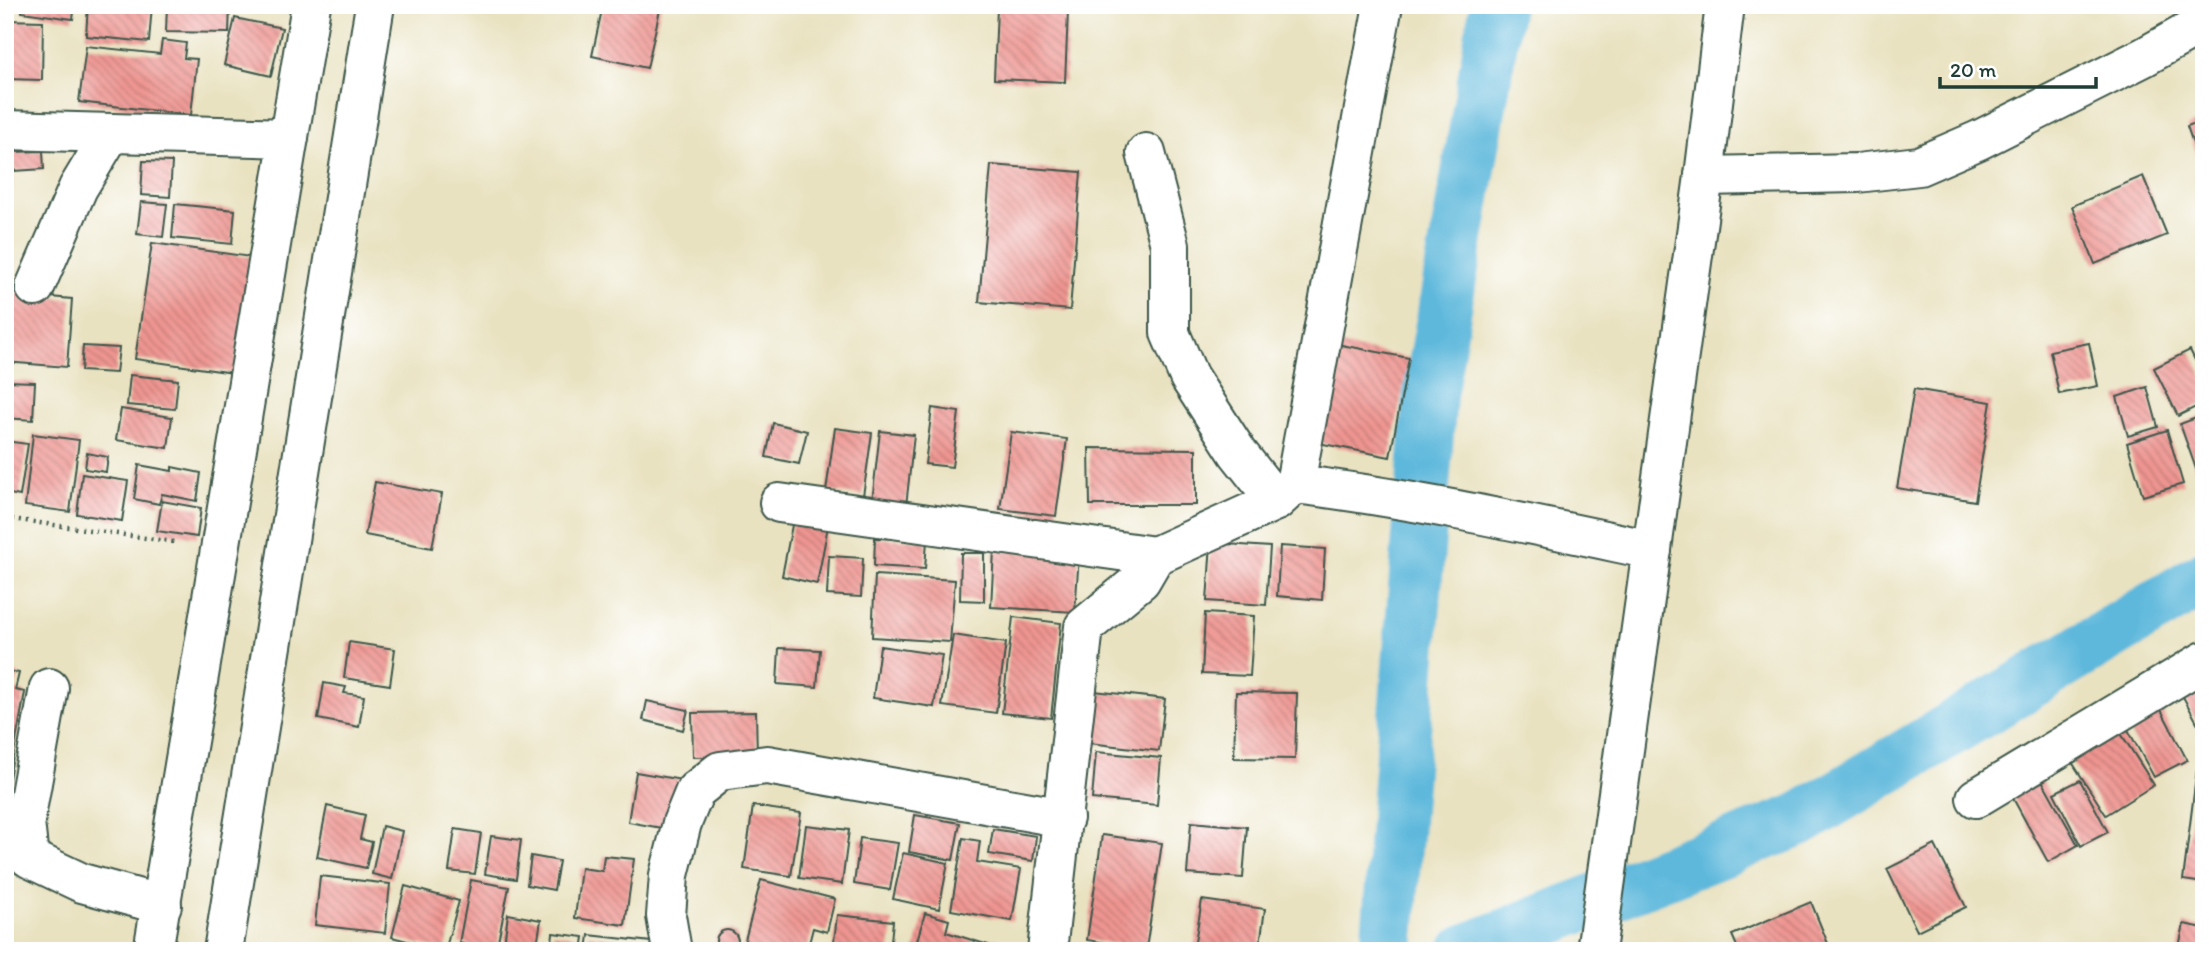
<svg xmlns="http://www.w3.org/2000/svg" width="2209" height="956" font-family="Itim,sans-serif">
<defs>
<pattern id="building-back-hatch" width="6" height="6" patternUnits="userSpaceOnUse" patternTransform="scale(1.75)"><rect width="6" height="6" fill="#ef9591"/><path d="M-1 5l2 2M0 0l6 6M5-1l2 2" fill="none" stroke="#c17b77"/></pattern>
</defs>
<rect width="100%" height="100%" fill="#fff"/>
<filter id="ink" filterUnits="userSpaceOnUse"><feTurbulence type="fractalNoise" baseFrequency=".0143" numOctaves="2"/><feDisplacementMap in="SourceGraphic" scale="14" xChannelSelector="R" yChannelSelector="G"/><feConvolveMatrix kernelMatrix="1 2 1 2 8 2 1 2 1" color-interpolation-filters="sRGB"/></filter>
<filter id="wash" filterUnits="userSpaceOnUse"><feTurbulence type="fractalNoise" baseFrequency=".00686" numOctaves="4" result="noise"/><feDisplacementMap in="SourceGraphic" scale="28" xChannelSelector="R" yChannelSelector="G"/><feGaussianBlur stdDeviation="1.57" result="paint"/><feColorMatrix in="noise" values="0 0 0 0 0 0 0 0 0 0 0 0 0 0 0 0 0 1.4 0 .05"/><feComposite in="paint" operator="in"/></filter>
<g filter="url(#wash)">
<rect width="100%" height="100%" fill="#e9e2c1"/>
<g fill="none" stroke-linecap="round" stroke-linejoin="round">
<g stroke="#5db8db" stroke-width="54">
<path d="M1387,951l43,-556 67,-390"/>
<path d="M1466,951l333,-131 405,-242"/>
</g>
</g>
<g id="blocks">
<g fill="url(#building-back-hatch)">
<path d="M23,5h52l-2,14 -51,-7z"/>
<path d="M88,5h64l-3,37 -63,-6z"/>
<path d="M167,5h63l-1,28 -63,-1z"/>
<path d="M603,5h58l-14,63 -55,-12z"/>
<path d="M997,8l71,3 -3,71 -71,-3z"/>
<path d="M235,18l47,10 -11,48 -47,-11z"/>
<path d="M5,20l38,1 -1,59 -37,-1z"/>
<path d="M162,40l24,3 -2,15 13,1 -6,56 -112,-13 7,-56 74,8z"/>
<path d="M2204,120v52h-1l-16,-46z"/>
<path d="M43,151l1,18 -30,2 -1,-19z"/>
<path d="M143,161l29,1 -2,35 -29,-2z"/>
<path d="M991,165l90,7 -11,138 -91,-8z"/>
<path d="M2143,176l24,59 -72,29 -23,-58z"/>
<path d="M141,202l26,2 -4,33 -26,-3z"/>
<path d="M175,204l60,6 -3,34 -60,-6z"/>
<path d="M152,243l99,14 -17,116 -99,-14z"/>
<path d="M5,293l67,6 -5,68 -62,-5z"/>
<path d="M1331,343l78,15 -19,99 -77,-15z"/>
<path d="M2089,343l9,43 -39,8 -9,-43z"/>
<path d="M83,346l36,2 -3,25 -35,-2z"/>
<path d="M2190,350l14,28v25l-26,13 -24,-48z"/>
<path d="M130,375l48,5 -3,29 -48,-4z"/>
<path d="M5,381l30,1 -2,38 -28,-2z"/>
<path d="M2147,387l11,40 -30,9 -11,-39z"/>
<path d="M1914,389l77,13 -16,99 -78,-13z"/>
<path d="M932,408l27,4 -7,55 -27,-3z"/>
<path d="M121,409l51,8 -4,31 -52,-8z"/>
<path d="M2204,415v60l-5,2 -19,-53z"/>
<path d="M773,423l34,8 -8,33 -33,-7z"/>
<path d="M835,428l37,5 -9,63 -37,-5z"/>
<path d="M2167,430l16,54 -40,12 -16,-53z"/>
<path d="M880,431l34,4 -8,71 -34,-4z"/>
<path d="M1011,432l56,7 -11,77 -56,-7z"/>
<path d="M33,434l46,6 -9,72 -45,-6z"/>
<path d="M5,441l23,3 -8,52 -15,-3z"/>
<path d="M1089,448l107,1v56h-106z"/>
<path d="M87,453l21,4 -2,15 -21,-3z"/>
<path d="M139,465l33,6v-4l29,6 -4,28 -35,-7 -3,10 -25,-5z"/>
<path d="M82,474l46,7 -6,40 -45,-7z"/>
<path d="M375,482l67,12 -10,54 -67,-13z"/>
<path d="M162,501l39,7 -4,29 -40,-6z"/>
<path d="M793,520l35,6 -11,58 -35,-8z"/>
<path d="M875,538l52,2 -2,29 -51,-3z"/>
<path d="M1211,543l59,4 -4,58 -59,-4z"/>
<path d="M1280,546l45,3 -3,51 -45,-4z"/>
<path d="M994,550l85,5 -4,57 -84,-5z"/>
<path d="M961,553h23v48l-24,-1z"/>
<path d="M829,556l34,2 -2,39 -34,-2z"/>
<path d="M875,575l80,5 -5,62 -78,-5z"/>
<path d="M1205,613l49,3 -4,60 -48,-2z"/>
<path d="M1013,617l48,6 -10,95 -49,-5z"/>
<path d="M953,635l53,8 -10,70 -54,-7z"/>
<path d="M349,642l46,7 -5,36 -46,-7z"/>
<path d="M880,646l62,9 -8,52 -61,-9z"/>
<path d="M779,648l41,2 -3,37 -40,-3z"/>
<path d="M2204,669v66l-28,-51z"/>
<path d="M5,670l14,3 -4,17 10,2 -18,97z"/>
<path d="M324,683l22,4 -2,6 20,3 -5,31 -41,-8z"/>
<path d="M1094,691l71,8 -6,52 -70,-8z"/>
<path d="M1236,692l61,1 -2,66 -61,-1z"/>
<path d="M2156,700l31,60 -33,17 -32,-58z"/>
<path d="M647,701l41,9 -5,20 -40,-10z"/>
<path d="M756,712l1,44 -64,1 -1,-44z"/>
<path d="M2118,729l36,56 -48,30 -36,-56z"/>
<path d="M1096,752l65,6 -4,47 -65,-6z"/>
<path d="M2199,753l5,1v129l-21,-3z"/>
<path d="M636,772l46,8 -9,50 -45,-8z"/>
<path d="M2038,773l40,72 -30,17 -39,-71z"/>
<path d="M2080,780l28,52 -27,14 -27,-53z"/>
<path d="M327,806l38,9 -5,24 12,3 -6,26 -49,-11z"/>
<path d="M753,806l48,7 -10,63 -47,-7z"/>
<path d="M915,815l45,8 -7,37 -44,-8z"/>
<path d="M1191,822l56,5 -4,51 -56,-4z"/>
<path d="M806,825l43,5 -7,54 -43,-6z"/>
<path d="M382,826l20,5 -10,48 -20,-5z"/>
<path d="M455,829l26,4 -6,41 -26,-3z"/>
<path d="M993,829l43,7 -3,25 -44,-7z"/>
<path d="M1102,835l60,8 -16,106 -59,-9z"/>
<path d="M491,836l30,4 -5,39 -31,-5z"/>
<path d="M860,838l38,5 -8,47 -36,-6z"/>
<path d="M963,838l17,3 -3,21 44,7 -9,52 -61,-11z"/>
<path d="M1935,845l31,62 -49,24 -30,-62z"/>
<path d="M903,853l45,10 -9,46 -46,-10z"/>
<path d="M531,856l28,5 -5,29 -27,-5z"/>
<path d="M604,856l30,3 -9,66 -50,-7 6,-50 21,3z"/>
<path d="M320,876l70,8 -5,49 -70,-8z"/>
<path d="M471,880l38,7 -13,64 -37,-8z"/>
<path d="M761,880l74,19 -8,33 -14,-4 -6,23h-65z"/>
<path d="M405,886l54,15 -14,50 -53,-14z"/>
<path d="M1202,900l63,9 -6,42h-45l-20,-3z"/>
<path d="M1811,902l20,49h-92l-7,-16z"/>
<path d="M925,913l24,7 -3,12 62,19h-94z"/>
<path d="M508,914l33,6 -5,31h-33z"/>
<path d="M837,915l56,6 -3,30h-57z"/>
<path d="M2184,924l20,4v23h-26z"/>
<circle cx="727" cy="941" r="11"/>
<path d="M553,933l31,4 -2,14h-31z"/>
<path d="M589,935l62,7 -1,9h-63z"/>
</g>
</g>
</g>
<g filter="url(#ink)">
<use href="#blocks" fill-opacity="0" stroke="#3d5649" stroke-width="2"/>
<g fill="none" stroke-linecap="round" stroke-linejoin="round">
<g stroke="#3d5649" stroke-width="42">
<g id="minor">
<path d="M5,130l284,8"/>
<path d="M1146,153l24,92v88l19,44 49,76 38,48"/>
<path d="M1704,176l153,-3 62,-7 60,-26 165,-83 60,-34"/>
<path d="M35,287l43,-99 33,-55"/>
<path d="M1295,484c120,15 238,41 357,66"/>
<path d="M779,503l376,53"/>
<path d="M49,688l-24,134 4,36 53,25 80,22"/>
<path d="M1976,798l228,-137"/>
<path d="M153,951l158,-946"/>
<path d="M223,951l152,-946"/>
<path d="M672,951l-6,-35 3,-41 13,-52 13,-32 25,-20 47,-6 297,53"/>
<path d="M1047,951l37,-324 57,-47 14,-24 121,-55 19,-17 88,-479"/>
<path d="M1596,951l108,-775 21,-171"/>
</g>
</g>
<path stroke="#3d5649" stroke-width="4.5" stroke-dasharray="2 5" stroke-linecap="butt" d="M5,518l169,24"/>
<use href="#minor" stroke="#fff" stroke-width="38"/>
</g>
</g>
<rect width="2209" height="956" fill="none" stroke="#fff" stroke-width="28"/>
<path d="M1940 77v10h156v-10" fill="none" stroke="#1f3d34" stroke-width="3.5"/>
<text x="1950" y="77" font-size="21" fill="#1f3d34" stroke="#ffffff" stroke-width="5" paint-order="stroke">20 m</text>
</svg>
